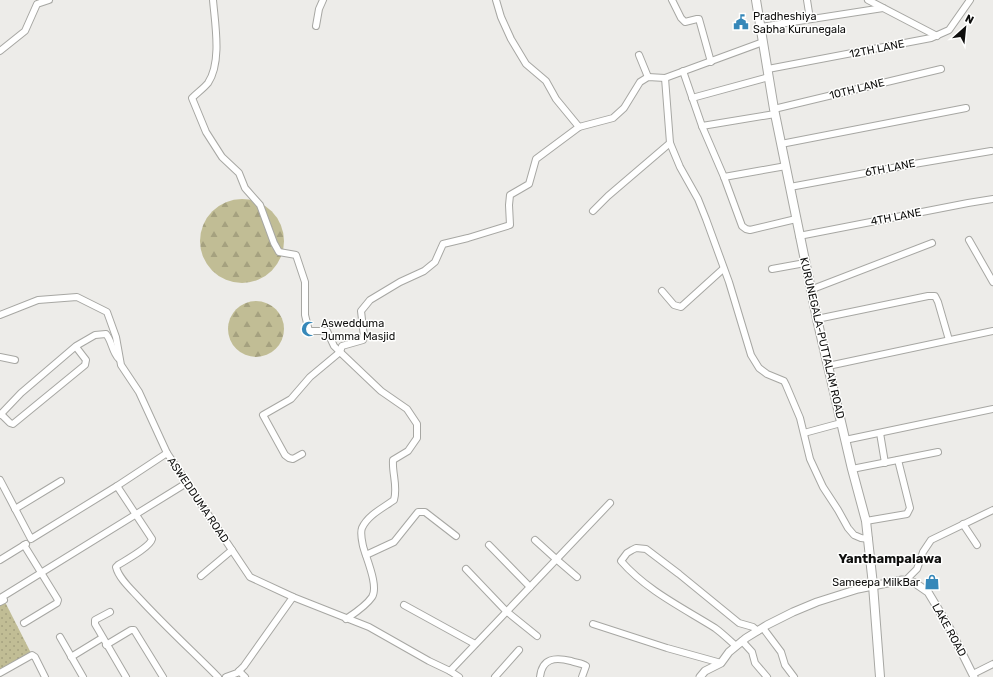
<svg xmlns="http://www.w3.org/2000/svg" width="993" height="677" font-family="Rubik,sans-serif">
<defs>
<pattern id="forest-firs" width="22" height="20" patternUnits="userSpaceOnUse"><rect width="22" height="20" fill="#c1bd95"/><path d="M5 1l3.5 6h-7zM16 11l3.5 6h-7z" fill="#a5a17f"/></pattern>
<pattern id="park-dots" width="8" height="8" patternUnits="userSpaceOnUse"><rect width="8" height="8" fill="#c1bd95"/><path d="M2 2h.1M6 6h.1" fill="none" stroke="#a5a17f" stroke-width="1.8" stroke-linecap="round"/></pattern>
</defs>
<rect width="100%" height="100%" fill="#edece9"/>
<g fill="url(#forest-firs)">
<circle cx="242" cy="241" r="42"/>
<circle cx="256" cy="329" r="28"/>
</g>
<path fill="url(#park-dots)" d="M4,600l28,55 -32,21v-74z"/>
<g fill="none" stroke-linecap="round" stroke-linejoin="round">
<g stroke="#a7a7a3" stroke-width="8">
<g id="minor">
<path d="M213,0c2,24 9,62 -5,83 -4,5 -11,10 -16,15l14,34 16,25 17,16 6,15 15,17 14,38 5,9 17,3 9,27v33l4,16h18l7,15 6,6 41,39 26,18 10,15v14l-9,13 -15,9c-1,14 5,26 1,40 -11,8 -26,15 -32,28 -2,5 0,13 1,18 3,12 16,40 9,51 -6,9 -17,16 -26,22"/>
<path d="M496,0l5,17 10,22 15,25 20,17 10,18 23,28 34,-9 11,-10 16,-26 8,-5 17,1 98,-36"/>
<path d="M672,0l9,18 4,4 12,-3h2l12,43"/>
<path d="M807,0l3,19"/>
<path d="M868,0l69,36"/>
<path d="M316,26l3,-17 4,-9"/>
<path d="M760,27l123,-19"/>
<path d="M0,51l25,-20 12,-27 12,-4"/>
<path d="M639,55l9,22"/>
<path d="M768,69l163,-31 18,-8 21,-30"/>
<path d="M683,71l19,55 22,51 18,49 4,3 4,1 46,-11"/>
<path d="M665,78l5,65 10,24 18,32 8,20 23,63 22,73 8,13 8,6 17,7 2,4 14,33 10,41 13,28 15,23 10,18 6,7 7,3 8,1"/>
<path d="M692,98l77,-21"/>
<path d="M774,109l167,-40"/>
<path d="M702,126l73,-12"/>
<path d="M781,144l185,-36"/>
<path d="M724,177l62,-11"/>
<path d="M790,187l124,-23 77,-13"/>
<path d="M593,211l15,-15 62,-53"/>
<path d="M799,236l169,-33 25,-4"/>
<path d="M969,240l24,42"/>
<path d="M772,269l33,-6"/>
<path d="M810,290l122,-47"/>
<path d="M662,291l12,14 7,2 42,-38"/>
<path d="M0,315l38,-15 39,-3 30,15 9,25 5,28 18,27 28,61 83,124 43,20 76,30 60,34 21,10 9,6"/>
<path d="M817,319l111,-23h7l3,6 11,38"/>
<path d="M0,357l15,3"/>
<path d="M828,366l165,-35"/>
<path d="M1,414l9,9 3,1 72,-59 1,-5 -10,-13"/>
<path d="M0,415l21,-22 55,-47 19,-11 11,-1c6,7 6,18 13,25"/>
<path d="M804,433l37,-10"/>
<path d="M880,433l5,30"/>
<path d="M845,440l148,-31"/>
<path d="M302,454l-9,5 -4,-1 -4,-3 -22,-40 28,-16 19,-22 30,-25 2,-6 21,-6 1,-3 -3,-26 9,-11 30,-18 24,-11 11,-9 8,-18 25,-6 42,-13 -1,-20 1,-10 19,-11 7,-25 43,-32"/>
<path d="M852,469l86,-17"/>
<path d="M0,480l31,59 86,-53 50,-33"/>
<path d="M117,486l35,53c-2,8 -26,21 -34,26l-2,2c3,12 16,23 24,32 25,27 52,52 78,78"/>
<path d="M15,509l46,-28"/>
<path d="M866,521l41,-7 3,-6 -12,-48"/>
<path d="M963,524l14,21"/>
<path d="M535,540l21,19 21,18"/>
<path d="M24,545l34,55 -1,3 -33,20"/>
<path d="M489,545l41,42"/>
<path d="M366,555l28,-13 24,-30h7l31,24"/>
<path d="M0,560l26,-16"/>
<path d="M466,569l40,42 31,25"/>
<path d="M201,576l31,-26"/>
<path d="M906,580l11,-11 6,-17 8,-12 62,-30"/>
<path d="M0,602l4,-2 -2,-3 183,-113"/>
<path d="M404,605l71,39"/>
<path d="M110,612l-15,8v4l31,53"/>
<path d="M593,624l74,24 54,15"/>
<path d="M763,628l18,24 4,13 9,12"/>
<path d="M60,637l23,40"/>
<path d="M742,641l10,11 3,11 12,14"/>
<path d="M106,645l25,-15h3l29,47"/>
<path d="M736,646c-7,-6 -14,-13 -21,-18 -32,-20 -69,-38 -94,-67l6,-8 5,-3 4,-2 10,1 33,25 60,49 14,4 5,4"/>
<path d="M71,657l31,-19"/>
<path d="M239,671l6,6"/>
<path d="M450,671l160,-168"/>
<path d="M0,673l32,-18 3,2 10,20"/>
<path d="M973,674l20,-10"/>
<path d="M226,677l11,-4 7,-7 49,-69"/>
<path d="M495,677l24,-27"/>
<path d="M540,677c2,-19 15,-20 31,-16 5,2 11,2 15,5l-4,11"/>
</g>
</g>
<g stroke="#a7a7a3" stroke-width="9">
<path id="major" d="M700,677l5,-6 16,-8 8,-11 17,-14 21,-13 26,-13 24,-10 41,-13 44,-9 13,3 13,9 21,35 25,50"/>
</g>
<g stroke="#a7a7a3" stroke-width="10">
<path id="highway" d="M756,0l18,109 43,210 35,150 14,52 7,64 7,92"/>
</g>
<use href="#minor" stroke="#fff" stroke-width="6"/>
<use href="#major" stroke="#fff" stroke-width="7"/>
<use href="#highway" stroke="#fff" stroke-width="8"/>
</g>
<defs>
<g id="civic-bare" transform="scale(1.2)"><path d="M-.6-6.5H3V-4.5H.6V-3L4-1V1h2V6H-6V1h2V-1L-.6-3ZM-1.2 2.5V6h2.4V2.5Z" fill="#3688b9" stroke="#fffffe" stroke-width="2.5" paint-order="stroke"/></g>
<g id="mosque-bare" transform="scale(1.2)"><path d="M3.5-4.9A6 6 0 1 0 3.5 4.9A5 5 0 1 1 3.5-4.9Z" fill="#3688b9" stroke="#fffffe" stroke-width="2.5" paint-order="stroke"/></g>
<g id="shop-bare" transform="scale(1.2)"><path d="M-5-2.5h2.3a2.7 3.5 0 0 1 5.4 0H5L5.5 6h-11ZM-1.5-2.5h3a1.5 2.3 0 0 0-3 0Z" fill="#3688b9" stroke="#fffffe" stroke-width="2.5" paint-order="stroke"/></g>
</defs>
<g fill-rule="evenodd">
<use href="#civic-bare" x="741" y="22"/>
<use href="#mosque-bare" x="309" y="329"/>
<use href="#shop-bare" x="932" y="582"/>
</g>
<g text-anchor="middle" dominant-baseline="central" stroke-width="3" stroke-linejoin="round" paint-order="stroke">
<g font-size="11" fill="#0f0f0e" stroke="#fffffe" text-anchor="start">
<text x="753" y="16">Pradheshiya<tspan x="753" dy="13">Sabha Kurunegala</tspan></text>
<text x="321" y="323">Aswedduma<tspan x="321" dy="13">Jumma Masjid</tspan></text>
<text x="920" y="582" text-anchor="end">Sameepa MilkBar</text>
</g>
<g font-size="11" fill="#0f0f0e" stroke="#fffffe">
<text transform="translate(877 49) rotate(-11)">12TH LANE</text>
<text transform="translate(857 89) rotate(-14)">10TH LANE</text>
<text transform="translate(890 168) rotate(-11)">6TH LANE</text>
<text transform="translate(896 217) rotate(-11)">4TH LANE</text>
<text transform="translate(822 338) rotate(77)">KURUNEGALA-PUTTALAM ROAD</text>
<text transform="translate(198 500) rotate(56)">ASWEDDUMA ROAD</text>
<text transform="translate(949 630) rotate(61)">LAKE ROAD</text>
</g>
<g font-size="13" font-weight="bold" fill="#0f0f0e" stroke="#fffffe">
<text x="890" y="558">Yanthampalawa</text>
</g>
</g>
<g transform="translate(965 28) rotate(27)" stroke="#fffffe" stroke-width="3" paint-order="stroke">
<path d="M0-3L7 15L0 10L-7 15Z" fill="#0f0f0e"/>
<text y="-6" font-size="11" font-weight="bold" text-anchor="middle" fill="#0f0f0e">N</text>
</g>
</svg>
